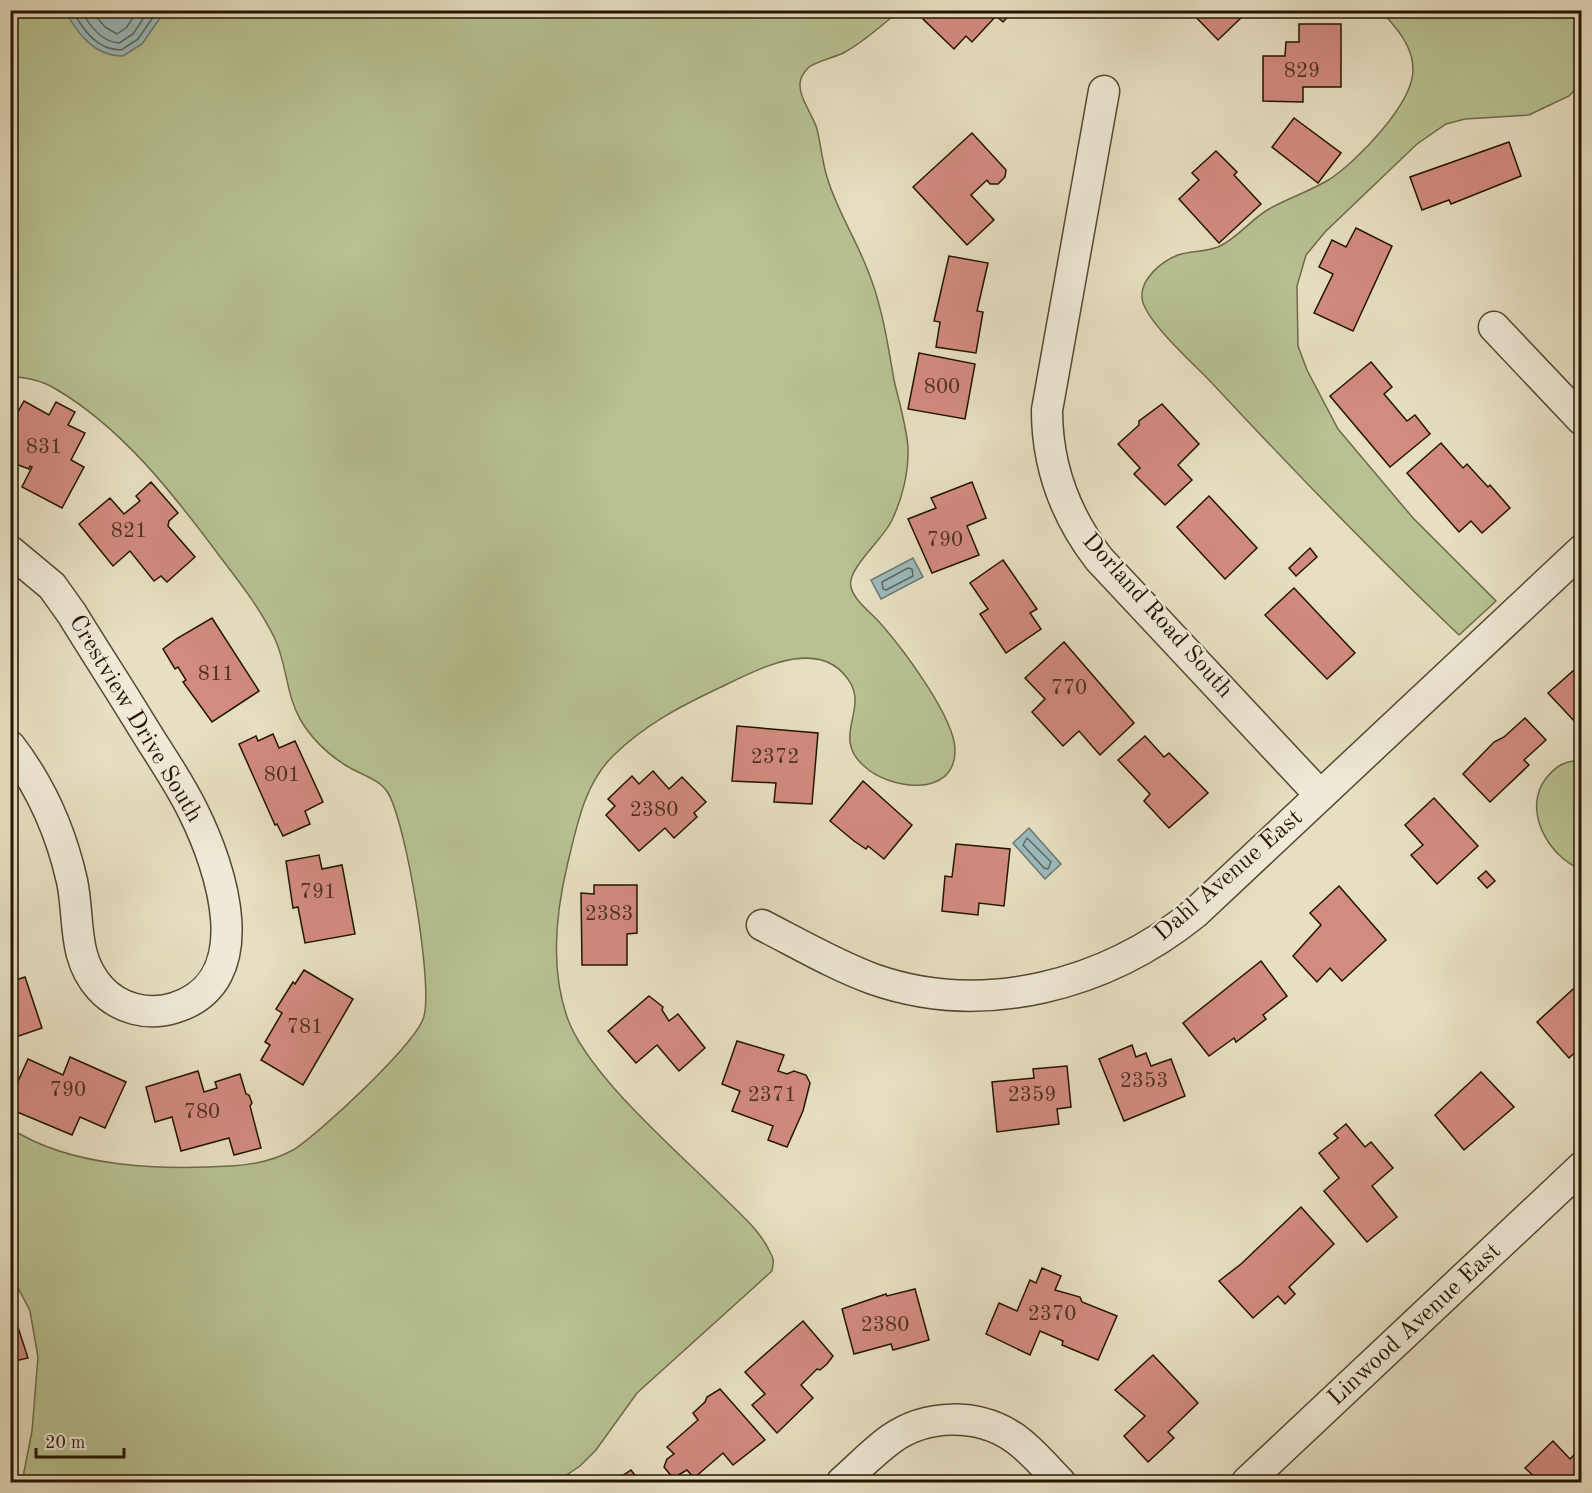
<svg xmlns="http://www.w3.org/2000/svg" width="1592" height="1493" font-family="'Old Standard TT',serif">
<rect width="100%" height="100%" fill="#e7dfc2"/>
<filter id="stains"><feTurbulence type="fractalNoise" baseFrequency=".00333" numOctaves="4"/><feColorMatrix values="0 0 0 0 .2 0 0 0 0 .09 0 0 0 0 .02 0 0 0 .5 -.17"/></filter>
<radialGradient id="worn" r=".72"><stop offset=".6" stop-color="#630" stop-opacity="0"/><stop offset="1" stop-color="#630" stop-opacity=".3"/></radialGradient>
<g fill="#b7c192" stroke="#6e6a49" stroke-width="1.5">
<path d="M11,11h888c-17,14 -34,30 -54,41 -11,6 -26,8 -36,15 -4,4 -9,11 -9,17 -1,14 13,31 17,45 4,16 5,32 10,48 9,31 27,59 39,89 16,38 21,74 28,114 5,22 12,44 14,67 1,25 -6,53 -17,75 -9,18 -45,48 -40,65 3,14 21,26 30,37 22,25 73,93 74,125 1,51 -67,40 -91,17 -32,-28 2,-54 -13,-82 -29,-51 -94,-14 -132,4 -38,18 -75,37 -106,68 -28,27 -36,69 -45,106 -12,49 -18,106 -1,155 20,57 108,132 152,176 18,18 41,37 51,59 5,9 3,10 2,19l-135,122 -41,57 -16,16 -24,16h-534l10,-51 6,-74 -8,-46 -19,-37 -1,-146c61,40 150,42 221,38 22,-1 42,-5 62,-16 25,-15 125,-108 131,-134 9,-33 -18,-193 -36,-223 -8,-14 -29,-19 -43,-28 -17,-11 -34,-27 -45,-46 -14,-25 -13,-54 -25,-80 -14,-29 -34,-55 -54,-81 -46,-62 -99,-131 -167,-170 -13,-8 -28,-10 -43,-12z"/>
<path d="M1381,11h200v73l-12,12 -40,19 -64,4 -19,5 -29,20 -92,88 -19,23 -9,31 1,60 9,24 31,59 75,89 83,83 -37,34c-86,-82 -168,-167 -249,-254 -16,-17 -66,-61 -68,-83 -2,-19 20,-37 36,-43 13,-4 27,-3 40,-8 19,-8 33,-28 51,-38 19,-11 42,-18 61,-30 27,-18 84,-76 83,-110 0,-23 -17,-42 -32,-58z"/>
<path d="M1574,761l7,1v107c-33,-12 -60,-61 -34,-92 8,-9 15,-15 27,-16z"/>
</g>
<g fill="#9bbabd" stroke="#6b7871" stroke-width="1.5">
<path d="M65,11v-1l100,1 -23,33 -19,12c-29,0 -45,-22 -58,-45z"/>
<path d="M913,558l10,19 -42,22 -10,-19z"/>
<path d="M1029,828l32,36 -16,15 -32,-36z"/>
</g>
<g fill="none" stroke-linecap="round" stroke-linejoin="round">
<g stroke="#60675e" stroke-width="1.5">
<path d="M72,10c11,19 24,40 49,40l17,-11 20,-29"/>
<path d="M81,10c8,15 20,32 38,33l14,-9 16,-24"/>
<path d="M91,10l14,17 12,7 9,-6 12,-18"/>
<path d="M908,568l4,1 1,7 -27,14 -3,-1 -1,-7z"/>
<path d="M1027,838l24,24 -3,7 -4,-1 -21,-23z"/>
</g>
</g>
<g fill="#d28b7f" stroke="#241400" stroke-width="1.5">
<path d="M928,10h86l-11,12 -7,-6 -24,26 -6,-6 -12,13 -31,-30z"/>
<path d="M1189,10h50l5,5 -26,25z"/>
<path d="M1299,24h42v63h-38v15l-40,-1v-45h22l1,-14h13z"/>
<path d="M1294,118l47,35 -23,30 -46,-36z"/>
<path d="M972,133l34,37 -1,7 -7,7h-8l-3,-4 -16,15 23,25 -27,25 -54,-58z"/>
<path d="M1509,142l12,34 -70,28 -2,-4 -27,10 -12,-33z"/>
<path d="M1216,151l21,21 -3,3 27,29 -42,39 -40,-44 20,-19 -7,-7z"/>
<path d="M1356,228l36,18 -39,85 -39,-18 19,-39 -14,-7 13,-27 14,7z"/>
<path d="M949,256l39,7 -11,48 6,1 -7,41 -40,-6 4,-25 -6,-1z"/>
<path d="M919,353l56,11 -10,55 -57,-10z"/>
<path d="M1371,362l21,25 -8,7 23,27 8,-6 15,19 -40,33 -60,-71z"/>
<path d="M24,401l25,14 7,-13 19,10 -7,13 17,8 -14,27 13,7 -22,41 -40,-21 10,-20 -2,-1 -1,3 -19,-7v-36z"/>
<path d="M1162,404l37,40 -21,21 14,15 -27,25 -31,-31 6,-6 -22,-24 21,-19v-4z"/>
<path d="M1441,443l22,25 4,-4 21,23 2,-2 20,23 -28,25 -11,-12 -12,11 -52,-59z"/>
<path d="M151,482l27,31 -9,8 -1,5 27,31 -28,25 -6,-6 -7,5 -24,-30 -17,15 -34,-42 31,-26 14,16 16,-13 -4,-5z"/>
<path d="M972,482l14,36 -19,8 12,29 -47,18 -24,-54 28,-11 -5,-10z"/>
<path d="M1209,496l48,52 -32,31 -48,-52z"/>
<path d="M1310,548l7,9 -21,19 -7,-8z"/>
<path d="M1003,560l34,49 -7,4 11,16 -35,24 -26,-39 8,-5 -18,-26z"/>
<path d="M1294,588l61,65 -28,26 -62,-64z"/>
<path d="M212,618l47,73 -47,31 -29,-40 3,-2 -8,-13 -3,2 -12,-20 13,-10z"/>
<path d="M1064,642l70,81 -34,32 -21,-24 -16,15 -31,-34 13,-13 -20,-21z"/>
<path d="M1582,663v56l-5,5 -29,-31z"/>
<path d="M1525,718l21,22 -22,20 5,5 -39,37 -27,-28 31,-32 10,-5z"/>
<path d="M737,726l81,7 -6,71 -38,-2 2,-19 -44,-2z"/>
<path d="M273,734l6,14 16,-7 28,61 -18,9 5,13 -27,12 -6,-12 -2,1 -36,-81 17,-8 2,5z"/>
<path d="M1145,736l19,21 5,-4 39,40 -39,35 -25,-27 6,-7 -32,-34z"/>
<path d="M653,771l16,18 13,-12 24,25 -12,11 3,4 -23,21 -9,-10 -26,23 -33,-36 9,-9 -7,-7 24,-23 7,8z"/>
<path d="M863,781l49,44 -28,34 -16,-13 -2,3 -12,-8 -24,-20z"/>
<path d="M1434,798l44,48 -41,38 -26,-29 12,-10 -18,-20z"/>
<path d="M956,844l54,5 -6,57 -25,-3 -1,12 -36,-4 3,-35 7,1z"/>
<path d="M319,855l3,14 20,-4 13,69 -50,9 -7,-36 -5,1 -7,-47z"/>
<path d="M1486,871l9,10 -8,7 -9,-10z"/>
<path d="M594,885h43v48l-10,1v31h-45l-1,-72 13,1z"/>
<path d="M1339,886l47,54 -44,41 -12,-13 -13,14 -24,-26 28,-31 -11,-12z"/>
<path d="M1261,961l26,35 -24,19 3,4 -30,23 -2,-4 -25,18 -26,-33z"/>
<path d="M10,965l6,15 9,-3 17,51 -32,11z"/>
<path d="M304,970l49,29 -50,86 -42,-25 9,-15 -5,-3 17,-29 -6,-4 17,-27 2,2z"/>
<path d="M1582,981v65l-13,12 -32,-36z"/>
<path d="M649,996l14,11 -1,3 7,11 9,-7 27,34 -26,23 -22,-26 -21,18 -28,-32z"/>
<path d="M737,1041l47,14 -6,16 9,3 7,-3 12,4 4,8 -7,28 -16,36 -19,-7 5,-14 -41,-15 8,-20 -18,-7z"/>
<path d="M1132,1045l4,12 10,-4 5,13 20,-7 14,37 -61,25 -25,-62z"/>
<path d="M70,1057l56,25 -21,46 -25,-11 -8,18 -62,-26v-10l18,-40 35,16z"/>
<path d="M1067,1066l4,41 -14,2 2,15 -62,8 -5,-50 42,-4 -1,-9z"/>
<path d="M198,1071l6,21 13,-4 -2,-6 25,-8 6,20 3,1 3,8 -2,3 11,42 -27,7 -5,-17 -48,13 -9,-34 -17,5 -9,-35z"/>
<path d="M1481,1072l33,35 -50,43 -29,-35z"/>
<path d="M1346,1124l19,23 6,-5 22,26 -21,18 25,31 -30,25 -43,-51 15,-13 -20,-25 19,-15 -4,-4z"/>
<path d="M1301,1207l33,37 -45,43 6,7 -10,10 -7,-8 -25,22 -34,-37 22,-17z"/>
<path d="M1042,1268l19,8 -6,14 25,7 2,5 35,14 -19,44 -36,-15 1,-4 -23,-10 -10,24 -44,-21 13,-31 18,8 13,-31 6,3z"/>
<path d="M915,1289l14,51 -36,10 -2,-6 -37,10 -12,-45 44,-15 1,2z"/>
<path d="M10,1303l18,55 -18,4z"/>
<path d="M803,1321l30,35 -6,8 -7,6 -3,-1 -16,16 12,13 -36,35 -25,-28 13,-11 -20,-22z"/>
<path d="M1153,1355l45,48 -30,29 6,6 -26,24 -24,-26 21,-20 -30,-26z"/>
<path d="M720,1389l45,51 -32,25 -10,-12 -29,25 -7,-8 -14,8 -9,-11 3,-8 7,-5 -7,-7 31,-27 -5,-7 12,-11 2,-5z"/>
<path d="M1553,1441l17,18 12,-12v35h-42l-15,-14z"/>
<path d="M631,1470l9,12h-27z"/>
</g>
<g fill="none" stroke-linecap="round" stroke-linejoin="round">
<g stroke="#554730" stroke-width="33">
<g id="minor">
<path d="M1104,91l-57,319c0,56 18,105 52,149l221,236"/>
<path d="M1494,327l88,93"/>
<path d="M10,551l42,35 20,28c22,36 45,71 67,107 18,30 39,59 54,90 28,56 67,171 -19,197 -26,8 -55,1 -74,-20 -28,-31 -20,-69 -28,-107 -11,-49 -32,-96 -62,-135"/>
<path d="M762,925c37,19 73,40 111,54 111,39 233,6 322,-66l387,-363"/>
<path d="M842,1482c16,-14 31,-30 49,-43 35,-25 86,-26 122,-2 18,12 32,30 47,45"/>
<path d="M1247,1482l335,-315"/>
</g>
</g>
<use href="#minor" stroke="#efead7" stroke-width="30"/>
</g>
<g text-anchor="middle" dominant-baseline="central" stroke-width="5" stroke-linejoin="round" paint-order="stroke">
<g font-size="21" fill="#503220">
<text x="1302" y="71">829</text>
<text x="942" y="387">800</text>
<text x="44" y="447">831</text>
<text x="129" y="531">821</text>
<text x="945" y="540">790</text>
<text x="216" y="674">811</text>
<text x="1069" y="688">770</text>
<text x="775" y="757">2372</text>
<text x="282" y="775">801</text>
<text x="654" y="810">2380</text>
<text x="318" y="892">791</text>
<text x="609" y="914">2383</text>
<text x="305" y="1027">781</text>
<text x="1144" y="1081">2353</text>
<text x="68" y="1090">790</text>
<text x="772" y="1095">2371</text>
<text x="1032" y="1095">2359</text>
<text x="202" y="1112">780</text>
<text x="1052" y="1314">2370</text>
<text x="885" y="1325">2380</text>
</g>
<g font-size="24" fill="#241400" stroke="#efead7">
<text transform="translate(1157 616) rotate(48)">Dorland Road South</text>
<text transform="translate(135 719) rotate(59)">Crestview Drive South</text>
<text transform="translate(1229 876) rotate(-41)">Dahl Avenue East</text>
<text transform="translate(1415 1325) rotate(-43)">Linwood Avenue East</text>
</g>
</g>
<rect width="1592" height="1493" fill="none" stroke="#e7dfc2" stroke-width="36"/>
<rect x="12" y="12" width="1568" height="1469" fill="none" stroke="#241400" stroke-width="3"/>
<rect x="18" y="18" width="1556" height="1457" fill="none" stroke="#241400" stroke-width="1.5"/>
<path d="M36 1448v9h88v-9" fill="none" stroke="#241400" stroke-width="3"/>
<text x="45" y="1448" font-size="18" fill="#241400" stroke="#efead7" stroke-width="4.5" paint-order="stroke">20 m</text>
<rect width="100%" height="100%" filter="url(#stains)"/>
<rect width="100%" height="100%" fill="url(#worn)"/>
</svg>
